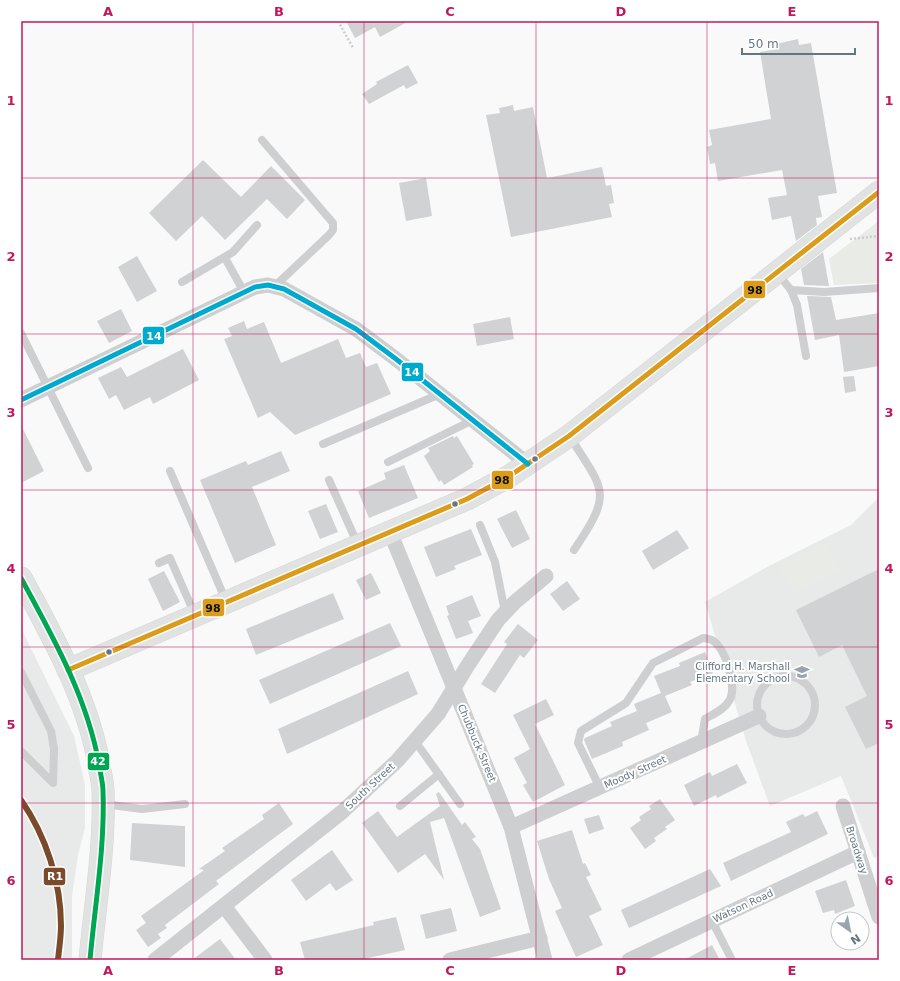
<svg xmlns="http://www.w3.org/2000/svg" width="900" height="981" font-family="'DejaVu Sans',sans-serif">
<rect width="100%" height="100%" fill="#f9f9f9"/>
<g fill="#e8e9e9">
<path d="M879,497v359l-5,2 -33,-82 -71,30 -24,-65 -41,-139 62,-35 84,-42z"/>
<path d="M21,628l53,108 11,49v43l-7,27 -6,41v64h-51z"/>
</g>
<g fill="#e8ebe6">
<path d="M879,221v62l-45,2 -5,-26z"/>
<path d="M826,542l13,27 -46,24 -15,-28z"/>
</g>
<g fill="#d0d2d3">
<path d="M346,21h63l-29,16 -5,-10 -20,11z"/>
<path d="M798,39l1,6 12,-2 26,150 -19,3 4,21 -6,1 1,7 -21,16 -5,-25 -19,4 -4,-22 19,-3 -5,-25 -64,11 -3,-18 -5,1 -3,-17 5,-2 -3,-15 62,-11 -11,-67 17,-3 -1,-5z"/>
<path d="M408,65l10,18 -12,6 -2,-4 -35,19 -7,-10 15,-10 -1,-2z"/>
<path d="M513,105l1,6 19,-4 14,71 55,-11 4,19 5,-1 3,18 -5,1 3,13 -101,20 -25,-122 14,-2 -1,-5z"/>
<path d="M203,160l38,37 30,-31 34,34 -18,19 -20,-20 -42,41 -23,-24 -26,25 -27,-28z"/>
<path d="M426,178l6,38 -26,5 -7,-38z"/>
<path d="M823,252l6,34 -25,-1 -3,-16z"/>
<path d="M137,256l20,35 -20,11 -19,-35z"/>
<path d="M807,296l24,1 5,23 43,-7v53l-35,6 -5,-37 -24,5z"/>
<path d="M121,309l11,22 -23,12 -12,-22z"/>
<path d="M510,317l4,22 -37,7 -4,-22z"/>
<path d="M244,321l3,8 17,-7 17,41 57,-24 8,19 14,-5 6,14 11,-4 14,31 -96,41 -25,-23 -12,6 -34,-79 8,-3 -4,-8z"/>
<path d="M183,349l16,31 -46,24 -3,-7 -26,13 -8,-15 -7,4 -11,-21 23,-11 6,10z"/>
<path d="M854,376l2,15 -11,2 -2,-16z"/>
<path d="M21,425l23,46 -23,12z"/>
<path d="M453,436l1,2 3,-2 17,28 -2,1 1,2 -29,18 -3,-5 -2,2 -15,-26 6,-5 -2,-3z"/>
<path d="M281,451l9,20 -38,16 24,58 -41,18 -35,-83 46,-19 2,4z"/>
<path d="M404,465l14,33 -49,20 -11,-27 28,-12 -2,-6z"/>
<path d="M326,504l12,28 -18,7 -12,-28z"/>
<path d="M516,510l14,29 -18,9 -15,-29z"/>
<path d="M471,529l11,26 -28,11 2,3 -20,8 -12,-30z"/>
<path d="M677,530l12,18 -36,22 -11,-19z"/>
<path d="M879,569v174l-13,6 -21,-42 22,-11 -25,-51 -23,12 -23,-47z"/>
<path d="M164,571l16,31 -17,9 -15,-32z"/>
<path d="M371,573l10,20 -15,7 -10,-20z"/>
<path d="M567,581l13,18 -17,12 -13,-17z"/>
<path d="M333,593l11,26 -88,36 -10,-26z"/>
<path d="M472,595l9,21 -13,5 5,12 -17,6 -9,-23 2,-1 -3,-9z"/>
<path d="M390,623l11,23 -131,58 -11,-24z"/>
<path d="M518,624l20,16 -14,18 -4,-3 -25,38 -14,-9 26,-40 -3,-2z"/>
<path d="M705,652l8,21 -23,9 2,3 -27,11 7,16 -26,11 3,7 -27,12 1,4 -31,13 -8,-19 1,-2 27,-12 -2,-4 27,-11 -3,-7 27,-11 -7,-17 26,-10 -1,-3z"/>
<path d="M408,671l10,23 -131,60 -9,-25z"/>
<path d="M546,699l8,16 -19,9 30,61 -32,17 -10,-17 4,-2 -13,-25 16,-9 -17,-34z"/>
<path d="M737,764l10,19 -30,15 -1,-3 -22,11 -10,-21 26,-13 2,4z"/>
<path d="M439,792l23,33 3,-3 11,15 -4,2 8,10 21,60 -21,8 -36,-99 -14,4 14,58 -19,-26 -27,19 -36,-50 16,-12 19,26 43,-31 -4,-12z"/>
<path d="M660,799l15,21 -10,7 2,2 -13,9 2,3 -11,8 -15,-21 11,-8 -2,-3 12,-8 -2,-3z"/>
<path d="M279,803l14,21 -77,57 3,3 -54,41 2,3 -9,6 3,4 -13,9 -12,-17 10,-7 -5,-7 63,-46 -5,-1 26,-18 -3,-3 42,-29 -2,-4z"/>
<path d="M817,811l11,23 -97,47 -8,-18 68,-31 -5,-10 17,-8 2,3z"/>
<path d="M599,815l5,14 -15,5 -5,-15z"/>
<path d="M132,823l53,3v41l-55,-7z"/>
<path d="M572,830l11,34 2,-1 6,12 -5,2 16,33 -13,6 14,29 -27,12 -21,-46 7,-3 -13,-29 -12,-38z"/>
<path d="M332,850l21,30 -17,11 -6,-8 -24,18 -15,-21z"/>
<path d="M710,869l11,17 -92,42 -8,-18z"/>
<path d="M846,880l9,26 -20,8 -1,-4 -11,3 -8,-22z"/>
<path d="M451,908l6,23 -31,8 -6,-24z"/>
<path d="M396,917l9,33 -46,10h-54l-5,-18 74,-17 -1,-3z"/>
<path d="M220,939l16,21h-44z"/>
<path d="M712,945l8,15h-36z"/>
</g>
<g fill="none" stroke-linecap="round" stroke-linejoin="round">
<g stroke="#d5d6d7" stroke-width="23">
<g id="secondary">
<path d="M21,578c32,59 66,119 78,186 1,9 4,18 4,27 2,56 -8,113 -13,169"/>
<path d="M68,670l399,-171 41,-22 61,-41 310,-244"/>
</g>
</g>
<g stroke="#cbcccd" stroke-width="2.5" stroke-dasharray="2 2" stroke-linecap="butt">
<path d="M338,21l15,27"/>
<path d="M850,239l29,-3"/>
</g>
<g stroke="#cecfd0" stroke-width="8">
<path d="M262,140l71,83v7l-4,5 -54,51"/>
<path d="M225,258l19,34"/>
<path d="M777,273l14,17 6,15 9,51"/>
<path d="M182,282l51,-30 24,-27"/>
<path d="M791,290l33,2 55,-4"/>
<path d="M21,333l67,135"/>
<path d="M570,437c35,55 43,55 4,113"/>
<path d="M323,444l117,-50"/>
<path d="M388,462l85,-42"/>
<path d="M170,471l56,130"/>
<path d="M329,480l29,65"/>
<path d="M480,525l15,37 10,50"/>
<path d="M159,563l11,-5 25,57"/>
<path d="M21,672l30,59 3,18 -1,34 -32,-32"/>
<circle cx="786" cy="705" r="29"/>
<path d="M415,741l45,63"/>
<path d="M600,788l-22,-45 3,-12 45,-28 27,-40 50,-25c2,0 6,1 9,2 14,8 26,48 17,61 -5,9 -16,13 -24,18l-4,23"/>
<path d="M104,804l38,5 43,-5"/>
<path d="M400,806l39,-32"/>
<path d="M712,921l20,39"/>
</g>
<g stroke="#cecfd0" stroke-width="15">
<path d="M21,400l234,-113 13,-2 16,4 72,40 40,30 132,105"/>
<path d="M390,532l121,295 34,133"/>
<path d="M843,806l36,111"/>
<path d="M511,827l248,-111"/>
<path d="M224,906l41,54"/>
<path d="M155,960l187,-148 55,-51 41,-47 30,-49 30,-45 17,-18 31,-26"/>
<path d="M450,960l90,-22"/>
<path d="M629,960l229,-108"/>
</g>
<use href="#secondary" stroke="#e1e2e2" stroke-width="22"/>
<g stroke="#fff" stroke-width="8">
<path id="bus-1" d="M68,670l399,-171 41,-22 61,-41 310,-244"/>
</g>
<g stroke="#fff" stroke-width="8">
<path id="bus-2" d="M21,578c32,59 66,119 78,186 1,9 4,18 4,27 2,56 -8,113 -13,169"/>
</g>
<g stroke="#fff" stroke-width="8">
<path id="bus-3" d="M21,400l234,-113 13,-2 16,4 72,40 40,30 132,105"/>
</g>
<use href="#bus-1" stroke="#da9c1a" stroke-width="5"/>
<use href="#bus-2" stroke="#00a651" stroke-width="5"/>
<use href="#bus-3" stroke="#00a9ce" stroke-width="5"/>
<g stroke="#fff" stroke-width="9">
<path id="rail-1" d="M21,800c25,36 40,82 40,126 0,11 -2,23 -3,34"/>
</g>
<use href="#rail-1" stroke="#7a4b2a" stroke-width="6"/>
</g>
<path fill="none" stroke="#c2185b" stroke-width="1" stroke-opacity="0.55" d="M193,21v939M364,21v939M536,21v939M707,21v939M21,178h858M21,334h858M21,490h858M21,647h858M21,803h858"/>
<defs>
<g id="school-bare" transform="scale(1.2)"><path d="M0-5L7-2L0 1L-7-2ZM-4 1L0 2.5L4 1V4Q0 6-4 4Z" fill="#99a4ac" stroke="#fff" stroke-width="2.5" paint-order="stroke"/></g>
</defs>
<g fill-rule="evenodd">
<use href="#school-bare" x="802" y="672"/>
</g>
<g fill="#657683" stroke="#fff" stroke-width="1.5">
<circle cx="535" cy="459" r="3.5"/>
<circle cx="455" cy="504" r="3.5"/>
<circle cx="109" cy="652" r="3.5"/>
</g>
<g text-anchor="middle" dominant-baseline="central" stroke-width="4" stroke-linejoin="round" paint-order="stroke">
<g font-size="10" fill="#657683" stroke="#fff" text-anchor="end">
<text x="790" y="666">Clifford H. Marshall<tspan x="790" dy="12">Elementary School</tspan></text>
</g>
<g font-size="10" fill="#657683" stroke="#fff">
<text transform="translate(477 743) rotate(67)">Chubbuck Street</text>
<text transform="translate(635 772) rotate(-24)">Moody Street</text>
<text transform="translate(370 786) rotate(-43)">South Street</text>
<text transform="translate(857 850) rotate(72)">Broadway</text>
<text transform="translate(743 906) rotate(-25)">Watson Road</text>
</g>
</g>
<g stroke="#fff" stroke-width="1.5">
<rect x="743" y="280" width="23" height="19" rx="4" fill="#da9c1a"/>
<rect x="142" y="326" width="23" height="19" rx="4" fill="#00a9ce"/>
<rect x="401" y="362" width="23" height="20" rx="4" fill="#00a9ce"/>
<rect x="491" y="470" width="23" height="20" rx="4" fill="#da9c1a"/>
<rect x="202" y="598" width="23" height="19" rx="4" fill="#da9c1a"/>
<rect x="87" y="752" width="23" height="19" rx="4" fill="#00a651"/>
<rect x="43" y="867" width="23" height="19" rx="4" fill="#7a4b2a"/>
</g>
<g font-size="11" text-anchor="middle" font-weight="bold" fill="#fff">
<text x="154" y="340">14</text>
<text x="412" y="376">14</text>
<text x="98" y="765">42</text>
<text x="55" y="880">R1</text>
</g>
<g font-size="11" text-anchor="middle" font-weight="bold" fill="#111">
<text x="755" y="294">98</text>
<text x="502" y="484">98</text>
<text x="213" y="612">98</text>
</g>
<rect width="900" height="981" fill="none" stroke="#ffffff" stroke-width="44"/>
<g transform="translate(850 931) rotate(147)"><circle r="19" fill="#ffffff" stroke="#c1c8cd"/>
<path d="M0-3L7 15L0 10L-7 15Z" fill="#99a4ac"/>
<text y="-6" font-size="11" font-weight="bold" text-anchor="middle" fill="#657683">N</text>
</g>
<path d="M742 48v6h113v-6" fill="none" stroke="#657683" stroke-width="2"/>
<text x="748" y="48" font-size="12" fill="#657683" stroke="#ffffff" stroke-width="3" paint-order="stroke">50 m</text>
<rect x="22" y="22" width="856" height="937" fill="none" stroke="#c2185b" stroke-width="1.5"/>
<g font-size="13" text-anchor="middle" font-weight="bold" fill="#c2185b">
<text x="108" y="16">A</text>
<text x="279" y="16">B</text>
<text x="450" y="16">C</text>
<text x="621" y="16">D</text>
<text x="792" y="16">E</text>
<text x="11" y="105">1</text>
<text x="889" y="105">1</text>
<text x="11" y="261">2</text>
<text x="889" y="261">2</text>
<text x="11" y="417">3</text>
<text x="889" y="417">3</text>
<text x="11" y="573">4</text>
<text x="889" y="573">4</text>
<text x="11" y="729">5</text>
<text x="889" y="729">5</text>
<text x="11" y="885">6</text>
<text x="889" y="885">6</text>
<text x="108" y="975">A</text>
<text x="279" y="975">B</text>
<text x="450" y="975">C</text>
<text x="621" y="975">D</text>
<text x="792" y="975">E</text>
</g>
</svg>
